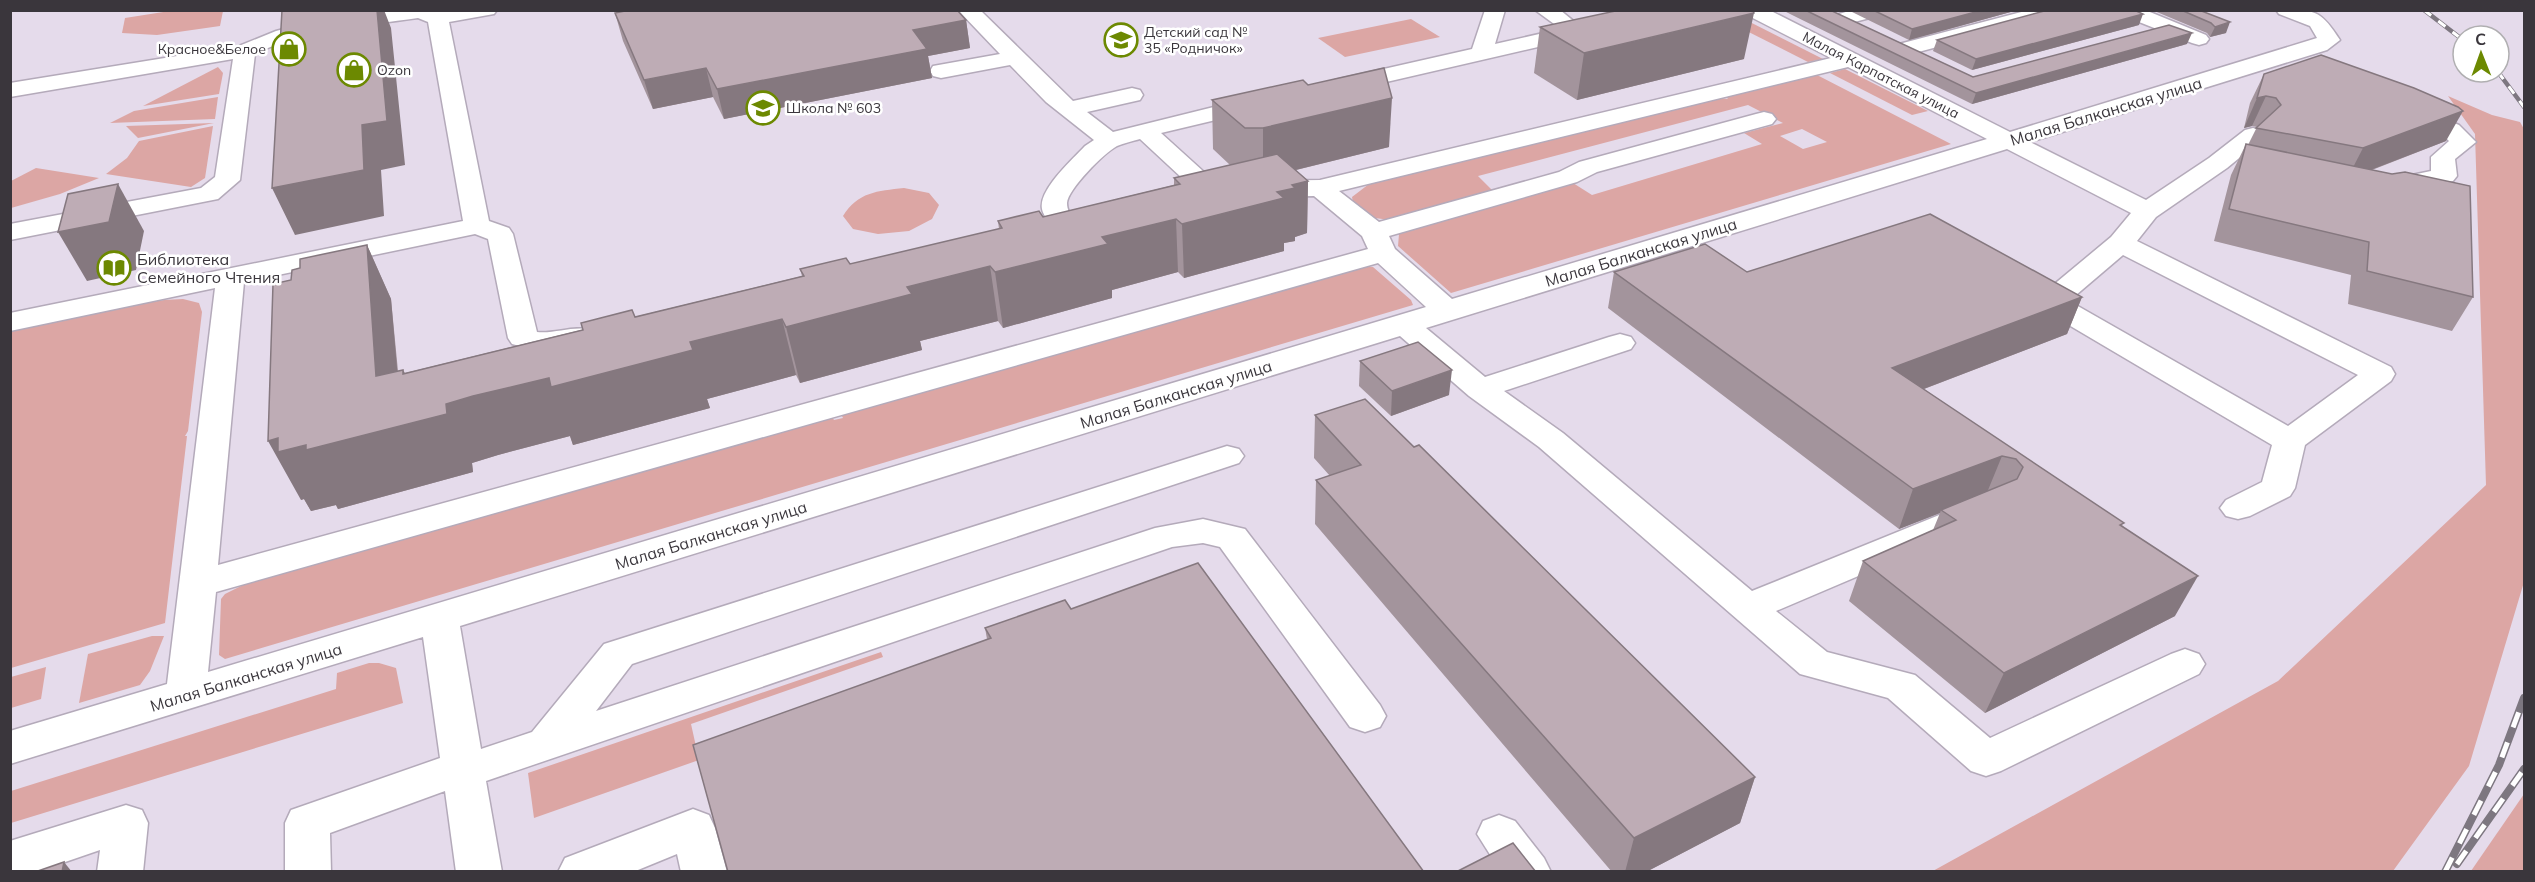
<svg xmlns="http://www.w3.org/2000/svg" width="2535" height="882" font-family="Mulish,sans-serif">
<rect width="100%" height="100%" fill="#e5dbeb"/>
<g fill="#dca6a4" fill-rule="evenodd">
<path d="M176,10l47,1 -3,15 -63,9 -35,-2 3,-15z"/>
<path d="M1707,11h21l95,48 -15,3z"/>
<path d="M1411,19l29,18 -95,20 -27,-19z"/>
<path d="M218,67l5,6 -4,21 -76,12z"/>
<path d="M1845,69l83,42 -16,4 -82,-42z"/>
<path d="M1817,75l134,69 -500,149 -53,-47 1,-12 174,-51 19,12 170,-51 -18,-11 39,-10 -35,-18 -270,71 15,15 -103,29 -15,-2 -22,-16 -1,-5 17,-13 352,-86 7,1 -2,-2zM1802,129l25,13 -24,7 -23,-13z"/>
<path d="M2448,96l44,19 28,7 4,7v453l-55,184 -76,105 -462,1 347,-191 208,-196 -11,-351z"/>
<path d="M218,97l-3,22 -105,4 24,-12z"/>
<path d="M214,123l-76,15 -12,-12z"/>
<path d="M213,126l-8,52 -14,9 -85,-13 21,-16 12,-17z"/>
<path d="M36,168l63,10 -39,16 -49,14v-27z"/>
<path d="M904,188l25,5 10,12 -7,14 -23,12 -31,3 -25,-5 -10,-13c15,-24 34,-25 61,-28z"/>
<path d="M1363,266l10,1 38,33 2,5 -1188,354 -6,-4 2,-56 4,-5 24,-12 583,-165 2,3 9,-2 -2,-4z"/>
<path d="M183,299l16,4 3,9 -14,119 -3,5h2l-22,187 -154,45v-338l114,-24 39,-6z"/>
<path d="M152,636h12l-14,35 -10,14 -61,18 9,-49z"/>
<path d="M881,652l2,5 -192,67 8,36 -165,58 -6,-45z"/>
<path d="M369,663h10l17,5 7,35 -392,120v-32l325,-102 1,-16z"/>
<path d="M46,667l-5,32 -30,9v-31z"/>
<path d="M2524,794v77h-53z"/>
</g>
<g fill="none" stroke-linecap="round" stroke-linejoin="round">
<g stroke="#b4aaba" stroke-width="3">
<g id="minor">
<path d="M386,10h111l-3,4 -45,8 40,199 20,7 4,6 24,98c18,2 37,-7 55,-2l4,6 -4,6c-29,7 -51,11 -80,2l-4,-6 -20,-99 -13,-5 -231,48 -26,283 1150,-316 -6,-13 -48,-40 -52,1 -9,-3 -4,-5 4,-5 9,-3 58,-1 511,-122 -86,-44 -3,-4h27l241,122 307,-94 -7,-12 -31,-12 -3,-4c37,0 43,-3 64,30l-13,10 -297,92 116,58 63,-42 36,-28 8,-2 8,2 4,5 -4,5 -34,28 -71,49 -19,24 254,126 4,7 -4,7 -86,64 -10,43 -5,8 -40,20 -12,3 -12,-3 -6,-8 6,-8 36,-18 10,-37 -232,-137 -4,-6 4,-6 71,-59 20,-24 -124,-64 -581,179 59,49 124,-40 11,-3 11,3 4,6 -4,6 -127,42 59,42 189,158 202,-82 12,-4 12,4 6,8 -6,8 -202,86 51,41 88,23 75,63 181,-84 14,-5 14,5 6,10 -6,10 -198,97 -15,5 -15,-5 -83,-73 -88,-24 -261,-227 -70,-51 -69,-60 -940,290 21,123 51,-17 72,-88 623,-198 12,3 5,7 -5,7 -607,201 -36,47 559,-183 48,-9 42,10 135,176 6,11 -6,11 -15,5 -15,-5 -130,-180 -17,-4 -31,4 -686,234 16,91h-46l-11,-81 -115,42 1,39h-46v-49l6,-13 149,-52 -17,-121 -413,127v-33l157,-47 48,-396 -205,43v-18l453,-92 -35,-199 -10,-4c-55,8 -113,11 -163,36l-15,126 -22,19 -208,41v-16l191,-36 14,-11 18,-118 -223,38v-14l229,-37 37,-15 30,-8zM1848,67l139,72 -535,160 -57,-50 -6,-13 188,-54 20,-10 175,-48 4,-5 -4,-5 -8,-2 -8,2 -177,48 -20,10 -180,50 -40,-31zM2123,255l235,120 -70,51 -219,-125zM1378,263l48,44 -1218,365 8,-80z"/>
<path d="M958,10h22l93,91 59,-13 8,2 3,5 -3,5 -53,12 26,20 141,-35 8,2 3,5 -3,5 -101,24 53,48 4,5 -4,5 -9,3 -9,-3 -56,-52c-7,2 -16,4 -23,7 -13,7 -49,43 -50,57 0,7 3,11 7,17l-4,6 -9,2 -9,-2c-4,-6 -9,-11 -10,-17 -4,-19 31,-50 43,-63l9,-6 -48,-38 -36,-37 -69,13 -8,-2 -3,-5 3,-5 67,-12z"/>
<path d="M1485,10h20l-10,34 66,-15 -26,-19h25l27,22 -3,4 -7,2 -234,54 -8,-2 -3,-5 3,-5 137,-31z"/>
<path d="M1852,10h36l-3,4 -42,11 -7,-2 -3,-4 3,-4z"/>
<path d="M2029,10h35l-3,4 -154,41 -8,-1 -3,-5 3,-5z"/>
<path d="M2116,10h29l61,25 3,4 -3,4 -7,2 -7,-2 -73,-29z"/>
<path d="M2410,105l49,20 17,17 -21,17 2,17 -4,5 -61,13 -9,-3 -4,-5 4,-5 48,-10v-14l18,-16 -6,-6 -41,-18 -4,-5 4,-5z"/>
<path d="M126,805l16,5 6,13 -5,49h-46l3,-22 -64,22h-26v-31z"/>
<path d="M693,809l16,6 6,13 12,44h-46l-4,-18 -44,18h-75l7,-14z"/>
<path d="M1499,815l16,6 29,37 7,14h-50l-24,-38 6,-13z"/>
</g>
</g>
<use href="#minor" fill="#fff" fill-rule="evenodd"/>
<g stroke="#7d7780" stroke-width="4.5">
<g id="rail-far1">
<path d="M2424,10l39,30"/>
<path d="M2498,72l26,35"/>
</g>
</g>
<g stroke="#7d7780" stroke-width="8">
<g id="rail">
<path d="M2457,864l67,-95"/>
<path d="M2445,872l54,-107 25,-67"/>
</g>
</g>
<use href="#rail-far1" stroke="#fff" stroke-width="3" stroke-dasharray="9" stroke-linecap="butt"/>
<use href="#rail" stroke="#fff" stroke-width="5" stroke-dasharray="16" stroke-linecap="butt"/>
</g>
<g fill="#a3949c">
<path d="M1782,10h48l143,67 214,-33 -215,60z"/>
<path d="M1848,10h170l-109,30z"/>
<path d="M2152,10h47l27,23 -16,4 -3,-4z"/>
<path d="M615,13l351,7 4,28 -42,8 4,22 -208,41 -11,-22 -60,12 -30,-68z"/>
<path d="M2139,25l-167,45 -39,-19 4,-11z"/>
<path d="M1540,27l204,32 -167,41 -43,-27z"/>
<path d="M2264,74l182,67 -74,29 101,127 -21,34 -104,-27 3,-29 -137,-34 17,-66 15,-31 2,1 9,-18 -5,-1 -8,2 6,-25z"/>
<path d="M1212,100l177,47 -93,23 12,11 -1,52 -12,4v4l-11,2v8l-100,27 -6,-6 -66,18v8l-109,30 -5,-7 -78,20 2,9 -122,33 -4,-8 -89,24 3,9 -137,37 -3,-9 -72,19 -26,8 1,9 -135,37 -2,-4 -25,6 -7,-12 -3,1 -10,-220 9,-12 67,-23 24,54 7,72 5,-1 2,3 397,-97 -2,-7 50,-5 149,-35 -1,-8 45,-4 131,-32v-7l56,-13 -17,-16z"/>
<path d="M1614,272h133l335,25 -15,37 -143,55 199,137 52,90 -190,97 -136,-112 14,-40 70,-31 7,-17 -41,16 -291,-221z"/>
<path d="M1360,361l89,34 -58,21 -32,-30z"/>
<path d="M1315,415l99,32 341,330 -15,46 -94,49h-34l-297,-348 1,-44 14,-4 -16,-18z"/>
<path d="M1071,609l-84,30 -2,-11z"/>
</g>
<g fill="#85787f">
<path d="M377,10h7l7,18 14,137 -24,5 3,46 -89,19 -23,-47 90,-63z"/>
<path d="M1983,10h35l-109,30 3,-11z"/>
<path d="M1754,13l-10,46 -167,41 7,-47z"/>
<path d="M2143,14l-4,11 -167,45 4,-11z"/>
<path d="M966,20l4,28 -42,8 4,22 -208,41 -7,-30 196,-59z"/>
<path d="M2230,22l-4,11 -16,4 5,-10z"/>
<path d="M2192,33l-5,11 -215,60 4,-11z"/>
<path d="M706,68l7,29 -60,12 -9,-29z"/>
<path d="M2266,96l-14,30 -8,2 13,-30z"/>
<path d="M1392,98l-3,49 -126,31v-50z"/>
<path d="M2463,111l-17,30 -99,38 16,-31z"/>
<path d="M1308,181l-1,52 -12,4v4l-11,2v8l-100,27 -2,-54 95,-32 15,-7z"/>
<path d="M118,184l26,47 -8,39 -49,11 -29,-49z"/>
<path d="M1176,219l2,53 -66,18v8l-109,30 -8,-56 107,-35z"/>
<path d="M367,245l24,54 11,126 1,-55 23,49 20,-15 27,-8 309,-77 14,56 -89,24 3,9 -137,37 -3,-9 -72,19 -26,8 1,9 -135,37 -2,-4 -25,6 -7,-12 -3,1 -33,-59z"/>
<path d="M990,266l8,55 -78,20 2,9 -122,33 -14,-56 121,-40z"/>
<path d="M2082,297l-15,37 -188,72 13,-38z"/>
<path d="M1452,370l-3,25 -58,21 1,-25z"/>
<path d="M2002,456l-16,39 -45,15 -1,3 -41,16 14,-40z"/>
<path d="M2198,576l-23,40 -190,97 19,-40z"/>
<path d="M1755,777l-15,46 -94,49h-21l9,-34z"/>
<path d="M64,862l8,10h-10z"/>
</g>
<g fill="#beacb5" stroke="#85787f" stroke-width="1.5">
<path d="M282,10h95l10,111 -25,4 2,45 -92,18z"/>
<path d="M630,10h327l9,10 -53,10 14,19 -210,40 -11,-21 -62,12 -29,-67z"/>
<path d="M1620,10h133l1,3 -170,40 -44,-26z"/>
<path d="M1805,10h25l143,67 196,-52 23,8 -216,60z"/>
<path d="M1873,10h110l-71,19z"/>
<path d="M2048,10h86l9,4 -167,45 -39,-19z"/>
<path d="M2181,10h18l31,12 -15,5 -4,-4z"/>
<path d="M2321,55l93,33 44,19 5,4 -100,37 -107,-20 25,-23 -5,-7 -10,-2 -9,2 7,-24z"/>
<path d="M1384,68l8,30 -129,30h-18l-33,-28 91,-20 5,5z"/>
<path d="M2246,144l146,30 13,-2 65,14 3,111 -106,-26 2,-29 -140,-33z"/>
<path d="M1277,154l31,27 -16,4 3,3 -18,4 7,6 -102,26 -6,-5 -74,18 6,7 -113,28 -5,-6 -83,21 5,7 -126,33 -4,-8 -92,23 3,8 -142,37 -2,-9 -76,18 -27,8 1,10 -141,36v-5l-28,7v-14l-10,3 5,-157 18,-4 1,-10 8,-2v-9l67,-14 9,131 27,-6v4l180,-44 -2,-7 51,-13 3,7 169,-41 -4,-7 46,-11 4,6 152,-36 -4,-7 41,-10 4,6 137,-33 -6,-6z"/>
<path d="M118,184l-9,38 -51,10 10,-38z"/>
<path d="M1930,214l152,83 -190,71 232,155 -4,2 78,51 -194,97 -141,-112 93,-41 -15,-10 76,-31 6,-12 -7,-8 -14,-3 -89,33 -299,-217 91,-28 42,28z"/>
<path d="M1418,342l34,28 -60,21 -32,-30z"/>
<path d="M1365,399l49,48 5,-2 336,332 -121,61 -318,-358 45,-15 -46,-50z"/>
<path d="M1198,563l226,309h-696l-35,-127 298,-107 -6,-10 80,-28 6,9z"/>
<path d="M1513,843l23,29h-80z"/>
<path d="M64,862l-2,10h-27z"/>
</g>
<defs>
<g id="school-ring" transform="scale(1.725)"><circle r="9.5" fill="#fff" stroke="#6c8901" stroke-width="1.5"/><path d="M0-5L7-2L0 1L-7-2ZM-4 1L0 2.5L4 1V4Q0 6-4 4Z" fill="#6c8901"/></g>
<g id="shop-ring" transform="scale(1.725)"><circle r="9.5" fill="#fff" stroke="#6c8901" stroke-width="1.5"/><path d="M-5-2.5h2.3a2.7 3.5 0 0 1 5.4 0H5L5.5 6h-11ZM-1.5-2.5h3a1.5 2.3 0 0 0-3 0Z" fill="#6c8901"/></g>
<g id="library-ring" transform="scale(1.725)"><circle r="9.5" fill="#fff" stroke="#6c8901" stroke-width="1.5"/><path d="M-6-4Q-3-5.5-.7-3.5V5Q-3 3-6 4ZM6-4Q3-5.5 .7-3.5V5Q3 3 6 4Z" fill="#6c8901"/></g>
</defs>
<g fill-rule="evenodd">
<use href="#school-ring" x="1121" y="40"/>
<use href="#shop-ring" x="289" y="49"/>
<use href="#shop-ring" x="354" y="70"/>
<use href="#school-ring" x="763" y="108"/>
<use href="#library-ring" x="114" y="268"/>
</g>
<g text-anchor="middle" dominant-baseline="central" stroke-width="5" stroke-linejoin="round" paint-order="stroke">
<g font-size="14" fill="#3a363c" stroke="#fff" text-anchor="start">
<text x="1144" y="32">Детский сад №<tspan x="1144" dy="16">35 «Родничок»</tspan></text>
<text x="266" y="49" text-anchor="end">Красное&amp;Белое</text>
<text x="377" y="70">Ozon</text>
<text x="786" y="108">Школа № 603</text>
</g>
<g font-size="14" fill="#3a363c" stroke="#fff">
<text transform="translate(1881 75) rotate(27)">Малая Карпатская улица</text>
</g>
<g font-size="16" fill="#3a363c" stroke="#fff">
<text transform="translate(2106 111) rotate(-17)">Малая Балканская улица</text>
<text transform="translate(1641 252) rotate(-17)">Малая Балканская улица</text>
<text transform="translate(1176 394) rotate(-17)">Малая Балканская улица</text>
<text transform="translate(711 535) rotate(-17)">Малая Балканская улица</text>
<text transform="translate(246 677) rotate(-17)">Малая Балканская улица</text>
</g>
<g font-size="16" fill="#3a363c" stroke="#fff" text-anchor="start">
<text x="137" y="259">Библиотека<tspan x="137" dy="18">Семейного Чтения</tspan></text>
</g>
</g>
<rect width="2535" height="882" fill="none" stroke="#3a363c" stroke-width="24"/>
<g transform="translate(2481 54) rotate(359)"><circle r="28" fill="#ffffff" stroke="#b0afb1" stroke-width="1.5"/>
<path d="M0-4.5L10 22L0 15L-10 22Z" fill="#6c8901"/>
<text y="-9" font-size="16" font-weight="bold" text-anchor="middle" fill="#3a363c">С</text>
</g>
</svg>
